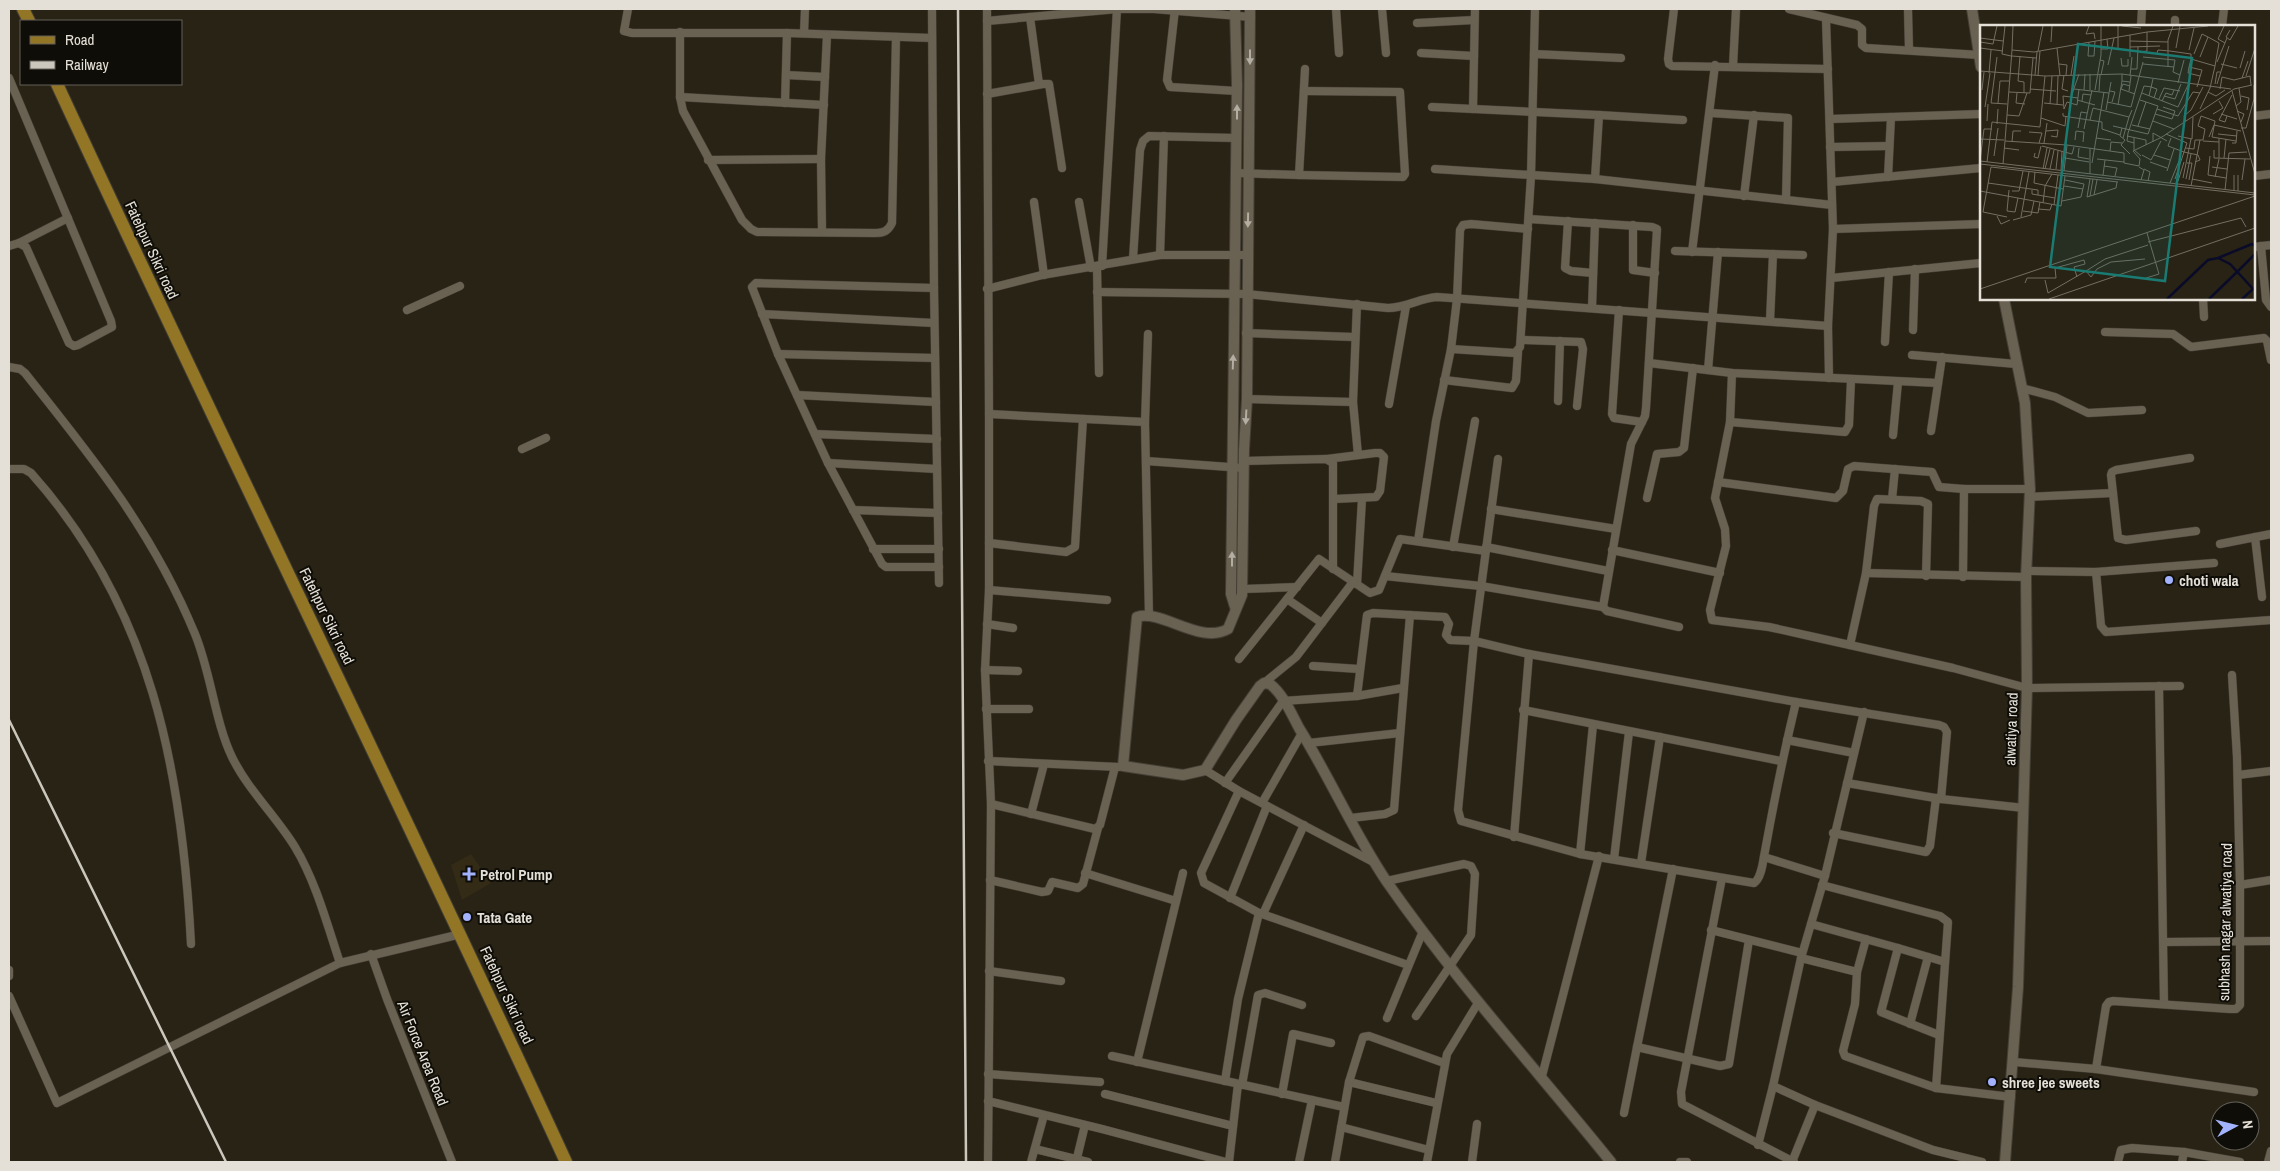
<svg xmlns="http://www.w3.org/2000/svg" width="2280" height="1171" font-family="'Archivo Narrow',sans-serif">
<rect width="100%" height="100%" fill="#292315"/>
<path fill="#342b16" d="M471,854l20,29 -29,17 -11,-35z"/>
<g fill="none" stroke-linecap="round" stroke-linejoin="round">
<g stroke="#443f35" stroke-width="9">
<g id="minor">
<path d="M628,9l-4,22 8,2h155l145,5"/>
<path d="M932,9l2,279 5,295"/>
<path d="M987,9l2,405v176l-4,80 6,134 -3,358"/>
<path d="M1175,9l-8,71 3,7 67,4"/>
<path d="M1336,9l3,44"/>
<path d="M1382,9l4,44"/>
<path d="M1674,9l-6,50 1,5 3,2 156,3"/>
<path d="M1789,9l68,16 5,4v16l4,3 114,7"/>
<path d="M1908,9l1,41"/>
<path d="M1030,17l9,67"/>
<path d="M1826,19l7,210 -5,97 1,52"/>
<path d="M2175,20v6"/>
<path d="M987,21l130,-12h37l97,8"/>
<path d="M1417,23l57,-3"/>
<path d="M2141,26l1,-17"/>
<path d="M2222,26l2,-17"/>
<path d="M680,32v65l3,14 59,109 9,9 6,3 118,1c9,0 13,-2 17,-10l4,-186"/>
<path d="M804,33l1,-24"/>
<path d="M1421,53l53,3"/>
<path d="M1534,54l87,4"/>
<path d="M1733,66l3,-57"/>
<path d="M786,75l39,2"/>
<path d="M9,78l102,243 1,6 -34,18 -4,1 -5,-3 -43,-96 -7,-4 -10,3"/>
<path d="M987,94l56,-10h6l13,84"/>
<path d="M680,97l144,8"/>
<path d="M785,103l2,-70"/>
<path d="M1432,107l167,8 -4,64"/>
<path d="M1473,109l2,-100"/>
<path d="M1711,113l77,5 -2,82"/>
<path d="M1599,115l84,5"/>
<path d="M2254,116l17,-2"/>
<path d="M1830,119l151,-5"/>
<path d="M1830,147l59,-1"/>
<path d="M708,160l113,-1"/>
<path d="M1435,169l160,10 237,26"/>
<path d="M1236,173l63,2 6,-106"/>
<path d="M1299,175l104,2 2,-3 -5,-82 -96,-1"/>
<path d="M2254,176l17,-2"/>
<path d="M1888,177l3,-60"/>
<path d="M1832,182l149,-14"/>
<path d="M1744,196l10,-81"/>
<path d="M1034,202l10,73"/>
<path d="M1079,202l12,66"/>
<path d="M1529,219l123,8 5,2 -11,179 -1,8 -14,28 -28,163 4,4 72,16"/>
<path d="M1568,221l-3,47 6,3 22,2"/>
<path d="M1633,225v45l22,3"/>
<path d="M1833,229l148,-5"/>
<path d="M822,231l-1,-72 6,-124"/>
<path d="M19,243l49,-25"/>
<path d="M2261,246l5,54 5,7"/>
<path d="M2254,247l17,-2"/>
<path d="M1675,251l128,4"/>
<path d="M1692,252l23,-187"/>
<path d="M1160,255l4,-119"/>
<path d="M1133,259l7,-109 3,-9 6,-5 87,2"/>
<path d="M1102,266l15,-257"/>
<path d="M1097,267l2,106"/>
<path d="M1831,278l150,-15"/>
<path d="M934,288l-178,-5 -4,4 26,67 50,109 54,101 4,3h53"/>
<path d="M987,289l55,-14 118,-20h87"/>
<path d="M1097,292l149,2 142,14c18,0 32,-10 49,-11l391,29"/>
<path d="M2203,299l1,18"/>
<path d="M1357,304l-4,98 5,53"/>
<path d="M1592,308l3,-85"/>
<path d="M407,310l53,-24"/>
<path d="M1619,310l-7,104 2,4 28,4"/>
<path d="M762,314l172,9"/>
<path d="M1770,321l3,-67"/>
<path d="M1913,330l2,-61"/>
<path d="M2105,332l68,2 18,13 73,-9 3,3 4,19"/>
<path d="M1246,333l108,4"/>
<path d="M1148,334l-3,88 4,195"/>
<path d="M1521,340l60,2 2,7 -6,57"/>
<path d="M1885,342l4,-70"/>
<path d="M1451,349l64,4 5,-6 11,-171 4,-167"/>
<path d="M778,354l157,4"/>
<path d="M1912,355l104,9"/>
<path d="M1649,363l83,10 206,10"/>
<path d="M9,367l11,2 5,4c68,85 128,159 170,261 16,39 20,88 37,123 16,33 44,59 63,90 21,35 32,77 45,116"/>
<path d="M1708,370l10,-118"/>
<path d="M1732,373l-2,49 -15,76 10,31 1,17 -16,64 2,10 57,7 45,10 139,31 74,20 153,-2"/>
<path d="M1444,380l68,8 4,-7 2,-29"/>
<path d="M2022,388l33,9 33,16 54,-3"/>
<path d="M797,395l139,7"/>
<path d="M1247,399l106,3"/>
<path d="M1558,401l2,-60"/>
<path d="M1389,404l17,-98"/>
<path d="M989,414l156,8"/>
<path d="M1730,422l115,10 4,-7 2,-45"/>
<path d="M1931,431l11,-74"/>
<path d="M815,434l122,5"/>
<path d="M1893,435l5,-53"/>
<path d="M522,449l24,-11"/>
<path d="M2190,458l-74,12 -4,2 -1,3 7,63 8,2 70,-9"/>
<path d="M1327,459l48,-6h5l4,4 -4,34 -4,6 -42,2"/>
<path d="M1498,459l-24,182 -16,169 3,11 119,33 174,29c8,-5 9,-23 11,-32 9,-50 19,-99 31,-149"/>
<path d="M1146,461l97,7"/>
<path d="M1244,461l82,-2 7,4v106"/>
<path d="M828,463l109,6"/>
<path d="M9,469h15l7,4c120,134 151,296 160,471"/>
<path d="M1718,482l118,16 7,-7 5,-22 6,-3 78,6 7,15 25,2"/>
<path d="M2029,497l84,-4"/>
<path d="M1647,498l10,-44 22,-2 5,-4 9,-80"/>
<path d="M1892,499l3,-30"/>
<path d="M1491,509l125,20"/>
<path d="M853,510l85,3"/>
<path d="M2255,537l7,60"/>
<path d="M1418,541l18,-120 15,-72 6,-50 3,-69 3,-5 8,-1 57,5"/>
<path d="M989,543l77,9 9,-5 8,-128"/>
<path d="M2220,544l51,-10"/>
<path d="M1453,547l22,-126"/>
<path d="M1486,547l122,24"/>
<path d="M873,549h66"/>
<path d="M1612,550l108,23"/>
<path d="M2026,571l70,1 118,-9"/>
<path d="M2096,572l5,54 5,6 165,-12"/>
<path d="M1866,573l160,4"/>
<path d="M1385,576l96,10 122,21"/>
<path d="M1963,577l1,-88h66"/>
<path d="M1357,584l5,-85"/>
<path d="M1243,589l54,-2"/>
<path d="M989,590l118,10"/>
<path d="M1287,599l35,24"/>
<path d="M987,624l26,4"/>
<path d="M1850,645l16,-72 8,-67 3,-7 44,2 7,3 -2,72"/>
<path d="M1239,659l80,-100 51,34 9,-3 21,-51 86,12"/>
<path d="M1313,666l46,3"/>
<path d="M985,670l33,1"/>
<path d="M1264,683l32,-26 57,-75"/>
<path d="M2159,686l5,318"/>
<path d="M1357,696l10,-81 6,-2 72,4 4,7 -3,11 4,5 24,1 55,13 267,48 143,23 5,2 3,5 -6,67"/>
<path d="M986,709h43"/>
<path d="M1523,710l258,51"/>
<path d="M1864,712l-39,164 -24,82 -28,128 42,19 118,45 49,12"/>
<path d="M1787,740l67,13"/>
<path d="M1309,743l91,-10"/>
<path d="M988,761l131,6"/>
<path d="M1205,770l34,21 136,72"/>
<path d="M2238,775l33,-4"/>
<path d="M1225,783l58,-82 74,-5 46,-8"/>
<path d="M1847,783l94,16 83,9"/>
<path d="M1239,791l-38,82 3,10 55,30 149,52"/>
<path d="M1262,803l40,-70"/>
<path d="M991,804l104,25 5,-4 15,-58"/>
<path d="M1031,814l13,-50"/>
<path d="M1351,818l34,-4 9,-4 16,-195"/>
<path d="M1833,833l93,19 4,-6 6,-48"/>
<path d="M1514,837l15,-183"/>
<path d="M1580,854l13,-129"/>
<path d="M1764,857l61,19"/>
<path d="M1614,859l15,-127"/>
<path d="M1641,863l19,-126"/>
<path d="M1673,869l-36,178 83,19 9,-2 20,-124"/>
<path d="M1085,873l91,28"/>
<path d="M1722,878l-41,214 1,12 112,58"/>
<path d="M990,880l52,12 6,-1 4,-9 26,6 5,-4 15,-56"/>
<path d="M1387,881l77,-17 7,2 4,8 -4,61 -55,81"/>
<path d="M1822,885l118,31 8,6 -12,166"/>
<path d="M2240,885l31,-5"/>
<path d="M1230,898l37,-92"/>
<path d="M1263,914l41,-89"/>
<path d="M1811,924l87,24 -17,64 58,23"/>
<path d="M1711,930l91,23"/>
<path d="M1866,939l-9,33 -2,32 -12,47 2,5 91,32 75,9"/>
<path d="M2165,942l106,-1"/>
<path d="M1898,948l47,14"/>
<path d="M371,954l16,45 65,163"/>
<path d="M1801,958l56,14"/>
<path d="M9,970v6"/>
<path d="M989,971l72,10"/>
<path d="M9,996l48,107 283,-140 121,-29"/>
<path d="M1387,1018l36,-87"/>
<path d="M1910,1024l18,-67"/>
<path d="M1112,1056l232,51"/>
<path d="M1137,1062l46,-189"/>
<path d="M2014,1062l82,7 10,-63 3,-4 4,-1 117,8h6l4,-4v-120l-3,-128 -5,-82"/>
<path d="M2096,1069l158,23"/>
<path d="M988,1074l112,8"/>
<path d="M1542,1076l57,-220"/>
<path d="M1225,1081l13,-82 21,-86"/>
<path d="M1349,1082l87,21"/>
<path d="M1242,1085l16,-90 7,-2 37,12"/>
<path d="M1105,1094l128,32"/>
<path d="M1282,1094l11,-60 38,9"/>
<path d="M988,1101l114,28 124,33"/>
<path d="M1624,1113l13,-66"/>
<path d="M1341,1127l88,23"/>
<path d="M1758,1145l15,-59"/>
<path d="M1035,1149l53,13"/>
<path d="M2184,1152l56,10"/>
<path d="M1031,1162l13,-47"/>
<path d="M1076,1162l9,-37"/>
<path d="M1229,1162l9,-78"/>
<path d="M1299,1162l13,-62"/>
<path d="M1335,1162l14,-80 14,-45 6,-1 75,27"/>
<path d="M1427,1162l20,-108 31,-51"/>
<path d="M1472,1162l5,-38"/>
<path d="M1680,1162h7"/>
<path d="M1792,1162l23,-57"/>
<path d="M2118,1162l3,-12 11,-2 52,4 -2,10"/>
<path d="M2268,1162l3,-11"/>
</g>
</g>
<g stroke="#443f35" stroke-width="12">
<g id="tertiary">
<path d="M1235,9l2,76 -6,509 4,13"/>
<path d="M1250,9l-3,390 -3,51 -2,145 -14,34c-28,16 -66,-20 -91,-12l-14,149 60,9 22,-5 31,-50 24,-34 4,-3 6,1c13,10 21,29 29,44 31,50 55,105 88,154 69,99 149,187 224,280"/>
<path d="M1972,9l9,58"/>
<path d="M2004,299l21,104 5,86 -4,88 1,111 -9,299 -13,175"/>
</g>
</g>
<g stroke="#443f35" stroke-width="14">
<g id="primary">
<path d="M23,9l6,12"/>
<path d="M57,84c167,361 343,717 509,1078"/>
</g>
</g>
<use href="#minor" stroke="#696152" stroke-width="8"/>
<use href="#tertiary" stroke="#696152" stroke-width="10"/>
<use href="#primary" stroke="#927625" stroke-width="12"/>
<g stroke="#cbc7bd" stroke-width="2.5">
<path d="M958,9l8,1153"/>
<path d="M9,720l217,442"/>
</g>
</g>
<defs><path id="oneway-solid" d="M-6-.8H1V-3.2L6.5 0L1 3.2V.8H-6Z" transform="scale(1.25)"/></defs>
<g fill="#b3ada2">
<use href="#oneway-solid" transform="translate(1250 57) rotate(90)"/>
<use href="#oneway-solid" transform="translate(1237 112) rotate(-90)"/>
<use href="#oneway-solid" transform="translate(1248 220) rotate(91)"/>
<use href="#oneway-solid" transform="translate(1233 362) rotate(-88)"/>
<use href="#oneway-solid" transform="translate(1246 417) rotate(93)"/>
<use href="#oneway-solid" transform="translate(1232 559) rotate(-90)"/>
</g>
<g fill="#a3b2fd" stroke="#0f0d07" stroke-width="2">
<circle cx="2169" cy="580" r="5"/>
<path d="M466.5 866.5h5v5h5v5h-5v5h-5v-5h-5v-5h5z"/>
<circle cx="467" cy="917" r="5"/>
<circle cx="1992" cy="1082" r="5"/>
</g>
<g text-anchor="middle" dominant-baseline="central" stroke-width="4" stroke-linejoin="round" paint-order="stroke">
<g font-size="15" fill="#e4e0d7" stroke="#0f0d07">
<text transform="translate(152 250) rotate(65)">Fatehpur Sikri road</text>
<text transform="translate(327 616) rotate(64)">Fatehpur Sikri road</text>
<text transform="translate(2011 729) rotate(-88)">alwatiya road</text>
<text transform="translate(2225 922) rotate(-89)">subhash nagar alwatiya road</text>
<text transform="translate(507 995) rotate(65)">Fatehpur Sikri road</text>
<text transform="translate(423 1053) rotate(68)">Air Force Area Road</text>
</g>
<g font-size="15" font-weight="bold" fill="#e4e0d7" stroke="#0f0d07" text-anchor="start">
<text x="2179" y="580">choti wala</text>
<text x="480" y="874">Petrol Pump</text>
<text x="477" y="917">Tata Gate</text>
<text x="2002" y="1082">shree jee sweets</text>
</g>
</g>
<g transform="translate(1980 25)">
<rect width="275" height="275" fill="#292315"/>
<path fill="none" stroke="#090b28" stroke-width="2.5" d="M238,233l34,-14 3,2M257,247l18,-18M187,274l41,-39 10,-2 12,6 23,25 -11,10M229,274l28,-27"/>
<path fill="none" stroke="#746f63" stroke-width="1" d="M25,1l-3,28 9,2M109,1l-3,8 8,-1 1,6M138,1v23M142,1l19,2M244,1l-6,13 7,4M250,5l-4,7 4,3 8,-14M150,10v22M228,12l11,6 -4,23M0,13l23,3M150,16l38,1M0,17l13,2 4,-18M71,17l1,-16M109,17l-1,14h6l1,-15M150,22l30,-1M0,23l23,3M77,23l3,28M196,23l4,-22M121,24h7l-1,-10M32,25l-7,91 62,4 57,8M32,25l22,2 113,-20 61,-6M32,25l1,-24M209,25l5,-22M58,26l5,-25M190,26l21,3v5M160,27l7,-1v-19M177,28l1,-3 12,1M214,29l8,-20 6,3 -8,20M32,31l24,2M40,31l-2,25 6,1v11M17,32l-6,46 16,1M163,32l32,3 -2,12 7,3 -2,8M141,33l1,8h6v-7M120,35l4,1 -3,14M237,37l10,-24M79,39l8,1 -1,10M163,39l31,3M241,39l16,4M128,40l6,-27M188,42v-27l5,-14M209,42l2,-8 24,7 -5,22M260,43l5,-17M151,44h6l1,-22M0,46l65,5 77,-2 109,15M9,48l2,-23M142,49v7l8,1M55,50l2,-23M58,50l2,-24M84,50l-2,14 6,2M91,50l3,-19M200,50l4,-15M150,51l2,-19M266,51l9,-28M262,53l6,-17M235,59l2,-12h3M237,59l12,-38M150,61l-7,-2 -2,5 14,5M171,62l6,2 -3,9M217,62l5,-17 -13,-3 -1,6 12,3M50,64l26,2M94,64l35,4M240,64l2,-12 12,3 16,-4 1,9M254,64l18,-4M2,65l2,-18M104,65l1,-16M110,65v-16M115,65l6,-35v-29M119,66l1,-16M130,66l5,1 -3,10M149,66l2,-15M252,66l23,83M29,67l21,1 3,-35M228,67l8,4 9,-6M37,68l-1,10 9,1M162,68l36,14 10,-22M169,71l4,-17M184,71l11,3 6,-15M261,71l8,2 -2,12M91,72l8,-23M179,74l5,-11 16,3M97,75l18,5M102,76l1,-7 8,1M182,76l4,-8 6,2 2,-5M87,77l-3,7 -1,-13 15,2M87,77l10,3 2,-16M127,77l24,5 12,-45M18,78l2,-22h9M64,78l19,2M70,79l2,-28M77,80l1,-29M138,80l4,-24M256,81l5,-4 -2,-14M5,82l5,-34M177,84l21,7 15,-24 7,1M220,84l10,-21M126,85l5,-28M257,86l7,3 -3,8M83,88v3l39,6v7M175,89l17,5 3,-8 -12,-4M233,89l10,-6 -4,-7M241,89l16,5M27,90l12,1 8,-23M221,91l14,5 -3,16 24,4M247,91l-2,6 -6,-2 13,-25M61,93l24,8 1,-10M110,95l3,-12 36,9 3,-7M7,96l1,-17M173,96l21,8M206,96l-2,-5 7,-6 12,-23M17,99l1,-15M152,100l18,4M133,101l35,8 10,-28 -18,-6M158,101l8,-24M98,103l3,-16 6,1M142,103l-2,8 5,4 -4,5 9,9M261,103h5l8,-29v-14M104,104l8,-39M122,104l18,6M66,106l12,-1 -1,7 -6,-1M49,107l13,1 -3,10M186,109l21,9M238,109l19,2M147,111l19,4v5M198,111l14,3 1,-22M229,112l5,-12 27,6M116,113l15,2M143,113l6,-21M154,113v12l7,6M191,113l-3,8 16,6M239,113v20M0,114l24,1M95,115l1,-9 8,1 -1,10M215,115h8l2,-11 -7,-3 3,-10M223,116l16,1M32,117l1,-11h8M173,117v-9l14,8M64,118l3,-20M154,118l-7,-2 1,-8 16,-47 8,1M252,118h4l1,-12M62,121l30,8 2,-7M24,123l15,2M99,123l-1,9 11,2M110,123v26M205,123l9,1 1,-9M234,125v8l36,1M130,126l1,-9 11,1M204,127l14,3 2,5 -5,2M55,128l-1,4 4,1 3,-12M144,128v10l15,3 1,-7 -7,-8 29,-14 72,-48M162,130l9,5 10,-19M174,130l16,5M14,131l4,-28M230,131l-2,19 18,3M85,133l24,4M244,133l2,-19M117,134l27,3M0,136l275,32M0,136l4,-32h8M7,137l5,-40 48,5 5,-51M170,137l17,6M112,138l12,-71M207,138h5l-3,17M0,139l275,31M23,139l2,-23M124,141l13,2 -2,8M159,142l5,3 -3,10M232,142l15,2M63,144l4,-21M65,144l5,-20M70,144l4,-19M76,144l2,-18M164,144l6,3 -2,9M81,145l1,-19M84,146l3,-26M187,146l7,-22M55,147l-1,11 29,6M123,150l2,-15M254,150v16M258,150v16M235,152l4,-18M203,153l8,-39M110,154l-3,18 29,-9 1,-6M195,154l12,-36M206,154l5,-25M212,154l20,4M262,155l3,-21M198,156l6,-19M8,158l50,7v5M190,158l9,-22M84,161l19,3M211,161l9,-46M29,165l-2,21 8,1 3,-14M52,165v4l23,4M245,165l4,-37 18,-1M0,166l81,15 4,-30M32,166h7l4,-20M114,170l3,-15M110,171l3,-17M82,176l19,-4 3,-13 -19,-4M63,178l2,-17 7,-12M74,180l4,-30M58,184l12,1 2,-6M43,186l15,2 2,-11M17,191l4,8 9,-4M27,192l-24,-5 8,-45 127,15M41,192l8,-45M33,195l18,-5 3,-14M168,217l93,-24 5,9M165,234l-34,3 -14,7 -6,8 -5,-6 19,-12 43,-14M166,253l13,-4 -12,-41M65,255l3,13 38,-22M45,258l2,-5h29l-1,-10 29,-8 1,4 -11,3 3,10M0,264l275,-93M69,274l206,-71"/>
<path fill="#1a7b73" fill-opacity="0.15" stroke="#1a7b73" stroke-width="2.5" d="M98,19l114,14 -27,223 -115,-14z"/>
<rect width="275" height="275" fill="none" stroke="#e4e0d7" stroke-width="2.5"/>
</g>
<rect width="2280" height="1171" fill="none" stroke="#e4e0d7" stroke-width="20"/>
<rect x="20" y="20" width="162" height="65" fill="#0f0d07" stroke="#64615a"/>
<rect x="30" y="36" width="25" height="8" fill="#927625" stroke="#64615a"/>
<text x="65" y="45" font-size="15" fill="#e4e0d7">Road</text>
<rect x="30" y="61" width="25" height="8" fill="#cbc7bd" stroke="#64615a"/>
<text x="65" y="70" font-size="15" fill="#e4e0d7">Railway</text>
<g transform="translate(2235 1126) rotate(83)"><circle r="24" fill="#0f0d07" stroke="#64615a"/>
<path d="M0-4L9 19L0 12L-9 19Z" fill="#a3b2fd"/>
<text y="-8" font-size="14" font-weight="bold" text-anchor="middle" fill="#e4e0d7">N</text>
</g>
</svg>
